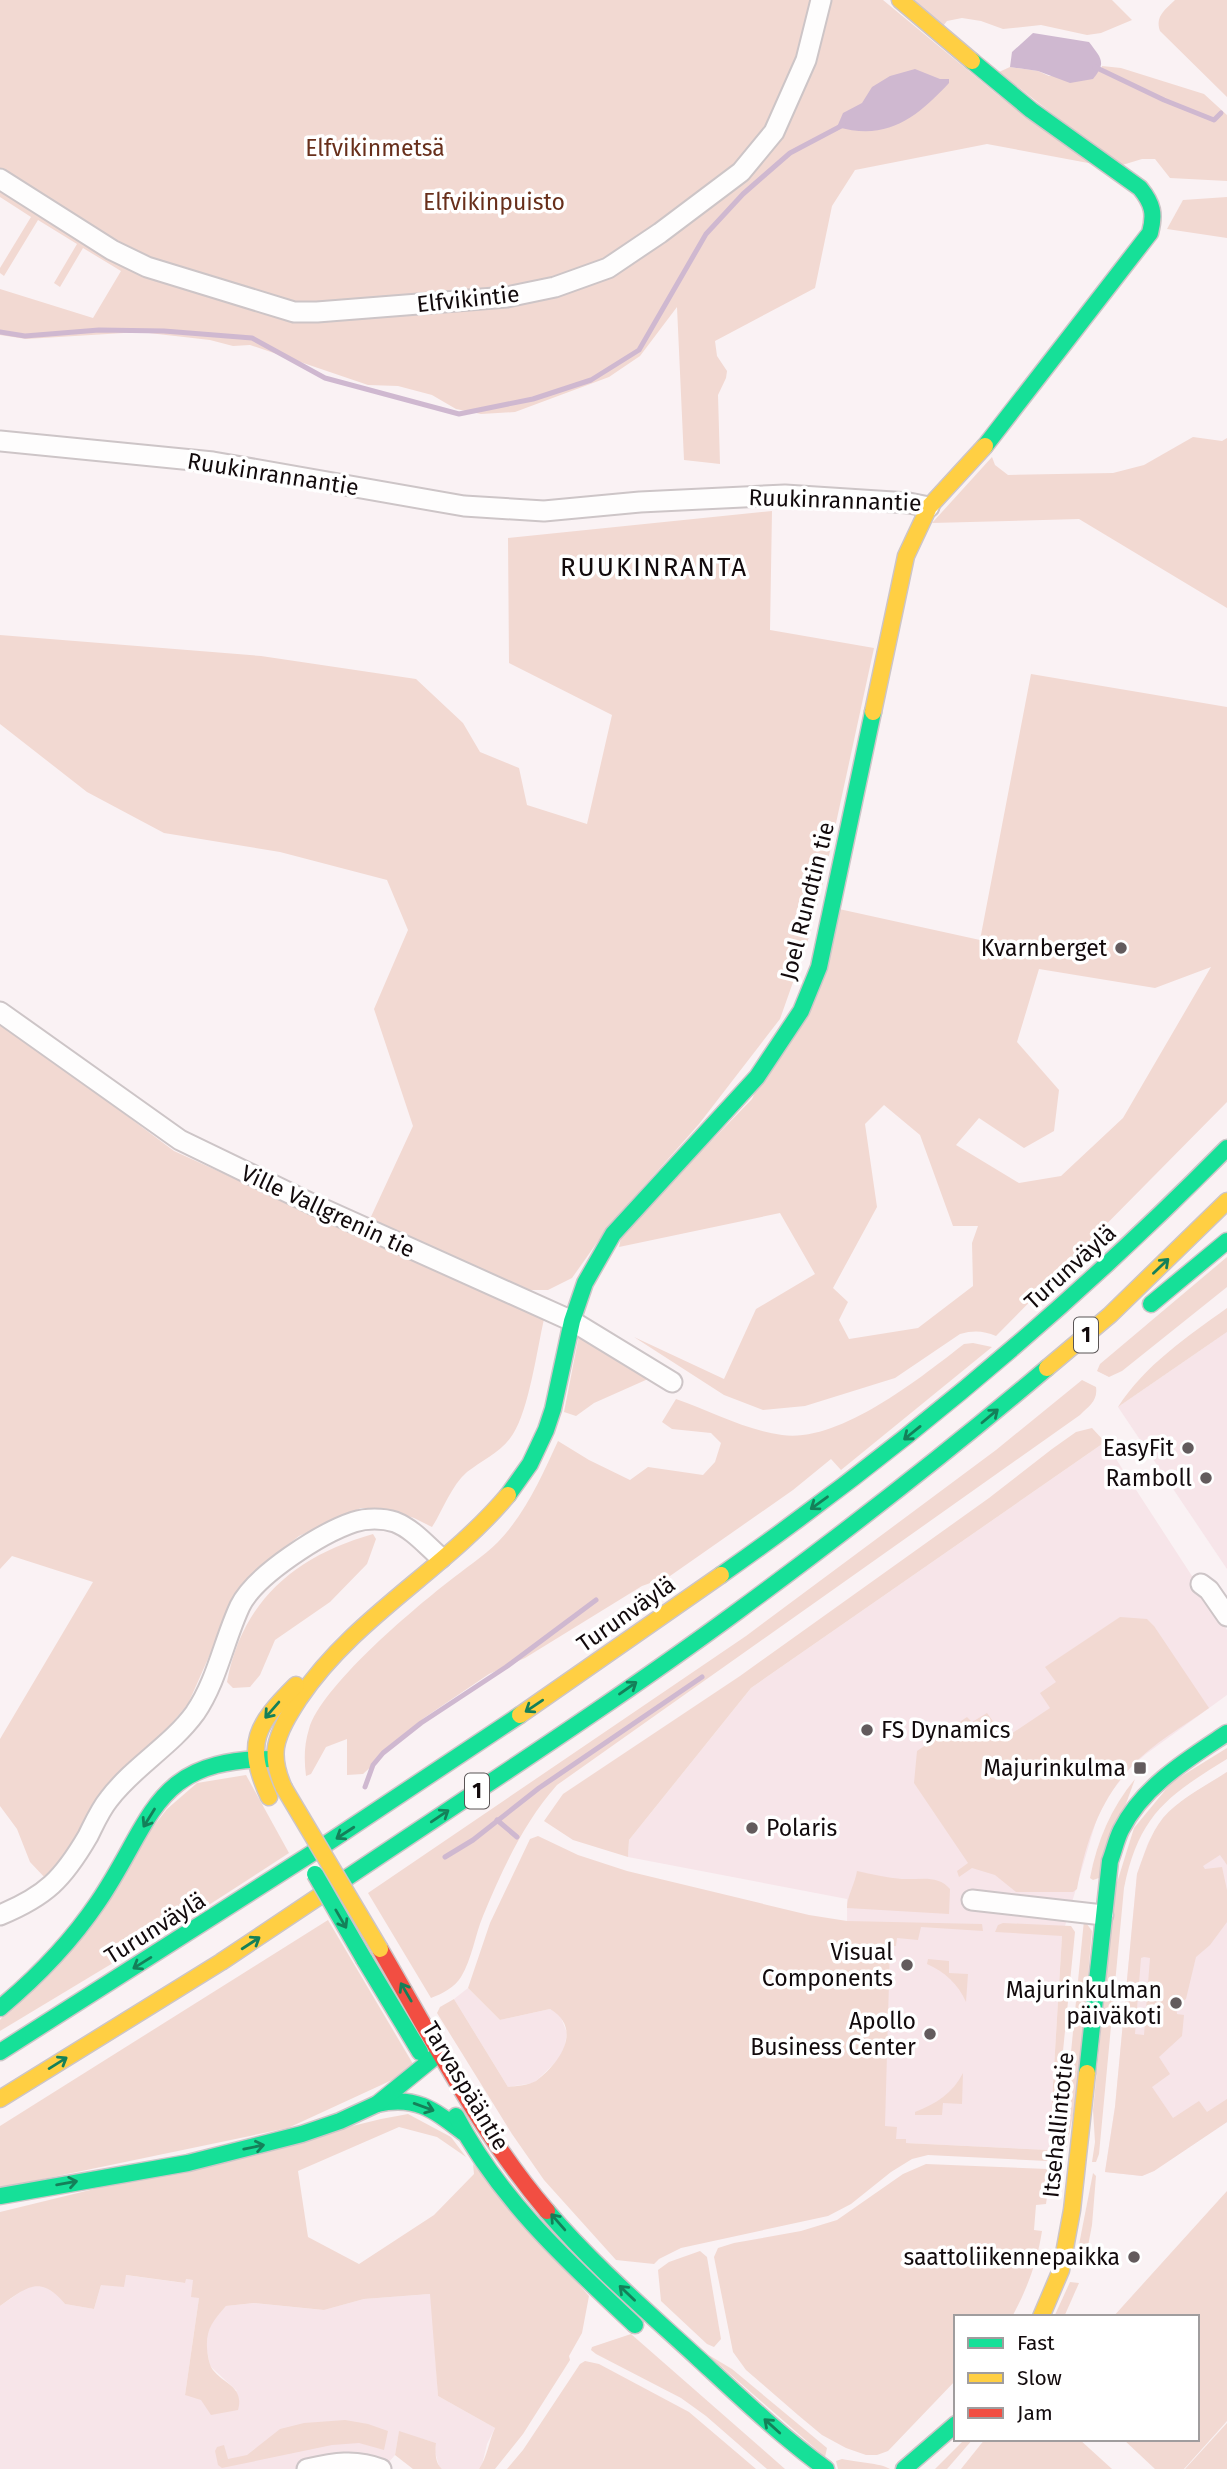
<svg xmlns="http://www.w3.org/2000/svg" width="1227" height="2469" font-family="'Fira Sans',sans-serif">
<rect width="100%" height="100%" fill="#faf2f4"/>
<g fill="#f7e5e9">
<path d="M1227,1332v237l-109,-162z"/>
<path d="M1105,1442l122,188v65l-81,59 -15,13 -23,29 -11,22 -35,118 -13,214 -143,-7 -58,2 -1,-246 -219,-42 1,-17 122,-152z"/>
<path d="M1227,1772v350l-73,49 -12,5 -37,-4 10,-65 22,-233 11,-31 15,-25 23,-20z"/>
<path d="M468,1988l32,32 50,-11 10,6 7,18 -4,22 -29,28 -26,4 -54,-88z"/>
<path d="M125,2275l59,8 1,-4 8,1 6,18 -14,97 52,-4 -27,-25 -5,-26 8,-20 13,-14 28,-3 70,7 40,-11 67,-5 7,102 57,32 -8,16 -5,21 -3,4h-37l-3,-3 -4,-14 1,-9 -37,-11 -4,23 -12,14h-383v-163l29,-20h15l12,7 9,11 29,5 7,-24h8z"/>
</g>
<g fill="#f2d9d2" fill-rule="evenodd">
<path d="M0,0h883l116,96 100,69 -112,-21 -132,26 -23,36 -17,82 -100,53 2,15 10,15 -1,7 -8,17 2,69 -36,-4 -7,-153 -37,49 -31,21 -94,35 -34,2 -25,-5 -24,-14 -34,-9 -30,-1 -118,-40 -17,1 -23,-6 -70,-8 -114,7 -26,-4v-46l93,29 28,-47 -38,-23 -23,39 -6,-4 23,-39 -39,-24 -34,56 -4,-3v-5l31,-51 -31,-20z"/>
<path d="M910,0h202l20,20 -31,13 -14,2 -46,-10 -38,4 -22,-8 -19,-3 -15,3 -4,5z"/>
<path d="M1175,0h52v97l-67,-66c-5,-15 5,-21 15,-31z"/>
<path d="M1102,66l19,2 83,26 23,21v66l-57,-3 -15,-19h-13l-23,7 -120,-94 11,-5 28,4 11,5 52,-6z"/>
<path d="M1227,197v41l-60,-9 16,-29z"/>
<path d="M1193,437l29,4 5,-3v170l-148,-89 -147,4 60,-66 3,8 13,10 105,-2 31,-8z"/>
<path d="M772,511l-2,119 104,18 -51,235 -14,54 -29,82 -81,105 -91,103 -36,51 -24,12h-21l-158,-69 44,-95 -39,-117 34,-79 -21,-50 -107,-28 -116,-19 -77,-41 -87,-68v-89l261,21 155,23 47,44 17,29 39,16 8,37 60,19 25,-109 -103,-52 -1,-125z"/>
<path d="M1031,674l196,33v395l-231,234c-12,-5 -22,-6 -36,-2l-65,44 -90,28 -42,4 -39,-15 -90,-58 90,42 32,-70 59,-35 -35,-61 -161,34 3,-14 130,-134 87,-190 141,31zM1211,967l-88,151 -62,58 -42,7 -63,-38 23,-27 45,30 30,-17 5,-41 -42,-48 22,-73 116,19zM884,1105l36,30 33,91h25l-6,17 1,43 -55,42 -69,11 -10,-19 9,-18 -15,-14 44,-81 -12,-83z"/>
<path d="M0,1021l174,130 370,168c-7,31 -15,90 -31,115 -11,18 -31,26 -46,38 -16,14 -24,38 -35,55l-18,-9 -26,-8 -27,-2 -62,28 -28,22 -19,20 -22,31 -42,95 -27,32 -56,53 -45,73 -13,18 -17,-18 -13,-33 -17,-23v-67l93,-157 -81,-26 -12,13z"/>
<path d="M1227,1257v30l-105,84 -13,6 -12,-6 3,-7z"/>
<path d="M1227,1308v24l-109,75c27,-42 69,-70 109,-99z"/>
<path d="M579,1335l69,44 -54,24 -18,13 -12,-4z"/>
<path d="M973,1343l19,4 -151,123 -10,-11 -38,31 -123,86 -28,10 -117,72 -36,16 -65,44 -61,56 -16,1v-36l-21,8 -15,27 -5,2c-2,-16 -2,-31 3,-47 12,-42 103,-119 139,-147 16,-13 35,-25 50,-40 27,-28 44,-66 60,-101l31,19 41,20 18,-13 55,8 12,-13 6,-19 -10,-10 -39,-4 -10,-7 14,-23c35,12 69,31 106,36 58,8 138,-57 182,-91z"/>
<path d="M1082,1380l14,7c2,14 -7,19 -16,28l-523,370c-33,37 -55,85 -74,131 -8,19 -11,43 -22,61 -6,10 -19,17 -30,21l-63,-105 378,-257 250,-186z"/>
<path d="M1092,1428l13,14 -354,246 -122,152 -1,17 -55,-17 -29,-19 19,-27 177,-118 249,-178 63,-49 24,-17z"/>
<path d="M373,1534l3,5 -9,25 -37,38 -55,38 -15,35 -10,12 -17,1 -6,-6c15,-81 68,-126 146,-148z"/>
<path d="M1120,1617l27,2 7,7 55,82c-25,18 -56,35 -78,59 -31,33 -46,77 -54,122l-4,3h-57l-21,-17 -23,-7 -13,9 -2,-6 11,-8 -54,-80 3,-32 50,-34 5,5 15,-9 18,25 45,-30 -10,-15 16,-11 -11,-15z"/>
<path d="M1227,1748v11c-60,37 -88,56 -103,129l-25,266 -3,8h-4l3,-20 -2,-32 22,-221 19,-61 38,-46z"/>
<path d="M1227,1772v93l-7,-10 -17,11 2,3 17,-2 5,23v32l-17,23 -14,12 -10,42 -10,6 1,9 7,1 -2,21 -23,21 11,17 -18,13 21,31 26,-17 8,11 20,-13v23l-73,49 -12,5 -37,-4 10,-65 22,-233c7,-19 13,-40 26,-56 17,-20 43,-32 64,-46zM1144,1957l6,1 -6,77 -9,-1 6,-76z"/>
<path d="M246,1775l43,78 -88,57 -201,121v-11l167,-211 30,-26z"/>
<path d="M1135,1779l-36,99 -6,2 -3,-2c7,-37 21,-70 45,-99z"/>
<path d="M538,1836l40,19 49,16 182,44 38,6 135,3 1,7 -62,-4 -3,13 -21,-2 -1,8h-6l-5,180 12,1 -1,12h10v4l143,7 13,-214 -67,-4 3,-7 5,-2 68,3 4,6 -22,218 -6,11 -119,-6 -16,4 -21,13 -40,32 -23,12 -147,32 -22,11 -5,5 -38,-4 -72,-80 -32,-46 -75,-121 3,-6 14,-8 54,88c9,-1 21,-2 28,-6 23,-17 48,-52 14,-72l-50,11 -32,-32 22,-65 40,-84z"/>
<path d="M857,1871c15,3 30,7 45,8 17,1 36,-5 48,10l-1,25 -102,-6c0,-12 8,-24 10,-37z"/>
<path d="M328,1920l88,149 -128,59 -288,60v-62z"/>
<path d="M1084,1920l8,11 -15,165 -13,63 -3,-5z"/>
<path d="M928,1959l21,2v12l19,1 -2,28c-8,-18 -21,-30 -39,-38z"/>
<path d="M963,2073l-1,31 -19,-1 -1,12h-27v-3c21,-8 38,-19 48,-39z"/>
<path d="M408,2114l43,23 15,20 -29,-20 -38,-10 -101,44 10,66 51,27 75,-49 40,-41 -1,-10 116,132 -7,37 -13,23 1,4 -47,74 -28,35h-16c8,-11 10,-28 16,-41l-57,-32 -8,-102 -66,5 -40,11 -70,-7 -28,3c-15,17 -22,26 -18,50 0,1 2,9 3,11 10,17 34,18 27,43l-27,5 -10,-15 -16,-5 14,-97 -8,-1 2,-17 -7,-1 -1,4 -59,-8 -2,12 -23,-2 -7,24 -29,-5c-25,-30 -38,-17 -65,2v-94l381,-93z"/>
<path d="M926,2164l122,5 2,6 -4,29 -10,1 -2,25 8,1c-5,32 -15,58 -30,86h-56v63l-68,71 -11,4h-11l-20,-7 -24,-13 -24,-20 -52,-45 -13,-18 -19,-95 4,-9 16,-5 67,-12 36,-11 66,-46z"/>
<path d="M1093,2173l3,3 -4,49 -8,42 -9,-2z"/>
<path d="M1227,2191v230l-43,48h-29l-32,-30h74v-122h-84z"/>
<path d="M700,2251l7,6 14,82 -7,8 -7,-3 -46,-43 -3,-31 11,-8z"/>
<path d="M1070,2282l9,1 -15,34h-10z"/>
<path d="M631,2334l154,135h-18l-61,-53 -25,-18 -85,-44 -5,-4 1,-3z"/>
<path d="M707,2354l25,15 95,79 -2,9z"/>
<path d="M585,2361l14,3 90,48 67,57h-249l16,-19 57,-86z"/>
<path d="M345,2420l23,4 20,7 -4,19 -25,-7 -27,2 -110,23 -4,-3 -3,-14 2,-4 7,-2 4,14 19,-4 33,-26 24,-6z"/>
<path d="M1227,2423v46h-42z"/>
<path d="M399,2431l37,12c-1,9 -1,20 6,26h-29l-18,-14z"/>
<path d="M965,2439h8l-26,30h-12z"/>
<path d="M985,2439h94l33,30h-151z"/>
<path d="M842,2459c13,3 39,4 48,10h-52l-2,-8z"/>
</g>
<g fill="#cfb8d0">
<path d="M1033,33l56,9c12,16 18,20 4,37l-23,4 -32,-12 -28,-4 2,-15z"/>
<path d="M915,69l25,10h9v4c-33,35 -61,58 -112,44l6,-14 19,-10 10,-16 18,-11z"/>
</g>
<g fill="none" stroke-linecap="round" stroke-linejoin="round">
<g stroke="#cfb8d0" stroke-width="5">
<path d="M1095,67l69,33 50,20 7,-7"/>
<path d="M0,332l25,4 74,-6 65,1 88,7 73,40 134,36 74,-15 58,-19 48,-30 67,-116 37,-40 47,-41 53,-28"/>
<path d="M365,1787l8,-22 10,-12 38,-30 85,-56 90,-67"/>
<path d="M497,1820l20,17"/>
<path d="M445,1857l28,-17 66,-52 163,-111"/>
</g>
<g stroke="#cdc5c7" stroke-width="23">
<g id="street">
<path d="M0,179l112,71 35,17 147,45h23l190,-15 48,-10 53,-19 52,-35 81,-61 33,-40 32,-72 15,-60"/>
<path d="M0,441l213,21 251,44 80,5 96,-9 145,-7 124,8 20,4"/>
<path d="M0,1012l180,128 132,64 260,117 100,61"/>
<path d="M1201,1584l8,6 18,26"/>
<path d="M972,1900l131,15"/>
<path d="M0,1915c46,-19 63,-36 88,-79 6,-12 12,-26 21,-37 25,-33 62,-53 86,-86 22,-32 29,-73 45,-107 15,-31 81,-73 114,-84 12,-4 29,-4 41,0 18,7 32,24 46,36"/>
<path d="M307,2469c27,-6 48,-10 74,0"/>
</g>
</g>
<g stroke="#cdc5c7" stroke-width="19">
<g id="fast">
<path d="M972,61l59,49 109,78c13,16 15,26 10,45l-165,213"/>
<path d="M1151,1304l76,-63"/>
<path d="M508,1495l22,-31 16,-34 7,-21 19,-88 13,-38 28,-49 144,-157 44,-66 18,-44 54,-255"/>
<path d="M721,1575c181,-127 350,-269 506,-427"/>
<path d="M339,1883c134,-90 270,-177 399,-272 106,-78 209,-158 309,-243"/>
<path d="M364,1959l56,93"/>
<path d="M0,2008c37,-31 71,-66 98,-106 57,-84 54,-144 177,-143"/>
<path d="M0,2052l314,-200 206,-137"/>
<path d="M1087,2073l23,-212c4,-10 6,-21 11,-31 22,-44 67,-71 106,-97"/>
<path d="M377,2104c39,-9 57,6 87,29"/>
<path d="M456,2116c43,83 112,146 179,209"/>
<path d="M0,2196l188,-33 114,-29 38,-13 37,-17 64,-52"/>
<path d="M547,2211c46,54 101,101 153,149 41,38 81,76 126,109"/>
<path d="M904,2469l52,-45"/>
</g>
</g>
<g stroke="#cdc5c7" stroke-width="19">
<g id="slow">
<path d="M900,0l72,61"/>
<path d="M873,712l33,-156 23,-49 56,-61"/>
<path d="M1047,1368l63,-53 117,-114"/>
<path d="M520,1715l201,-140"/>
<path d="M284,1788c-6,-13 -10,-27 -8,-41 3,-17 14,-34 23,-48 55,-82 146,-129 209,-204"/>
<path d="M269,1797c-25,-54 -13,-72 27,-112"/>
<path d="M0,2099l221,-137 118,-79"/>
<path d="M1041,2317l20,-47 11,-60 15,-137"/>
</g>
</g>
<g stroke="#cdc5c7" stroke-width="19">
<path id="jam" d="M380,1949c52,89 100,183 167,262"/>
</g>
<use href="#street" stroke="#fefdfd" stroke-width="19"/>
<use href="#fast" stroke="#16e098" stroke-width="16"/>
<use href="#slow" stroke="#ffcf43" stroke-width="16"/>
<use href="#jam" stroke="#f24e42" stroke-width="16"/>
<g stroke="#cdc5c7" stroke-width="19" stroke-linecap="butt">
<path id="fast-bridge" d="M315,1874l49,85"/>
</g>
<g stroke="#cdc5c7" stroke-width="19" stroke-linecap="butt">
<path id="slow-bridge" d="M284,1788l96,161"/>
</g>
<use href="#fast-bridge" stroke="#16e098" stroke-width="16"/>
<use href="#slow-bridge" stroke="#ffcf43" stroke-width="16"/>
</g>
<defs><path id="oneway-shaft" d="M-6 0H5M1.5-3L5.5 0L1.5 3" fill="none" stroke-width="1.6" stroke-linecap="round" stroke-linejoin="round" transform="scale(1.75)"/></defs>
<g stroke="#148059">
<use href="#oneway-shaft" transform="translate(1161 1266) rotate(-44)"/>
<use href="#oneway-shaft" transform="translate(990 1416) rotate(-40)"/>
<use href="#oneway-shaft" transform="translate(912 1433) rotate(141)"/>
<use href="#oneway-shaft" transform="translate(819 1503) rotate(144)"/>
<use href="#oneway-shaft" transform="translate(628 1688) rotate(-35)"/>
<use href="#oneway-shaft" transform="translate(534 1706) rotate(146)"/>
<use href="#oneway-shaft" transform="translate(272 1710) rotate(131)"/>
<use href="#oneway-shaft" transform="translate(440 1816) rotate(-34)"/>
<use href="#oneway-shaft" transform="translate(149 1818) rotate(122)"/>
<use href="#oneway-shaft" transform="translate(345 1833) rotate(147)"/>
<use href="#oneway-shaft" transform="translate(341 1919) rotate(60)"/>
<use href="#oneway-shaft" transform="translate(251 1943) rotate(-33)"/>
<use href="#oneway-shaft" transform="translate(142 1963) rotate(148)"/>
<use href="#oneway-shaft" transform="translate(406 1992) rotate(-120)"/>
<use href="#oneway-shaft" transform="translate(58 2063) rotate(-32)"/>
<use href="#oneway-shaft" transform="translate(424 2107) rotate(20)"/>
<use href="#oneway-shaft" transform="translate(254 2147) rotate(-12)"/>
<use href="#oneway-shaft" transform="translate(67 2183) rotate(-10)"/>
<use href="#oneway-shaft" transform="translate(558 2222) rotate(-131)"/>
<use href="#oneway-shaft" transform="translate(627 2293) rotate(-136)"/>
<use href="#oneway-shaft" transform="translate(772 2426) rotate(-138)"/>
</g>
<g fill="#635b5d" stroke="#fff" stroke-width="2.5">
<circle cx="1121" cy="948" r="7"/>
<circle cx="1188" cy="1448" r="7"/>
<circle cx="1206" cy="1478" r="7"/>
<circle cx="867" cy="1730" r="7"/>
<rect x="1133" y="1761" width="14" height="14" rx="3.5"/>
<circle cx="752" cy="1828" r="7"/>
<circle cx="907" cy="1965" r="7"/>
<circle cx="1176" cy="2003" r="7"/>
<circle cx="930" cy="2034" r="7"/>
<circle cx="1134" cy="2257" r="7"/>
</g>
<g text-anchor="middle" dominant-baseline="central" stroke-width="7" stroke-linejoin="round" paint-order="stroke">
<g fill="#fff" stroke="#595455" stroke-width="2">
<rect x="1074" y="1317.5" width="24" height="35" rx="5"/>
<rect x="465" y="1773.5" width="24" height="35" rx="5"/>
</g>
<g font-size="21" font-weight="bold" fill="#120a0c">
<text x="1086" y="1335">1</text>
<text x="477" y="1791">1</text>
</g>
<g font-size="23" fill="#682f1b" stroke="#fff">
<text x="375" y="148">Elfvikinmetsä</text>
<text x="494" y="202">Elfvikinpuisto</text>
</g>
<g font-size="23" fill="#120a0c" stroke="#fff">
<text transform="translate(468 299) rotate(-6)">Elfvikintie</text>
<text transform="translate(273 474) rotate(9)">Ruukinrannantie</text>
<text transform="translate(835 500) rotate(2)">Ruukinrannantie</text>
<text transform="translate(807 901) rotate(-76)">Joel Rundtin tie</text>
<text transform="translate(328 1211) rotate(25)">Ville Vallgrenin tie</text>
<text transform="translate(1070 1267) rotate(-42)">Turunväylä</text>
<text transform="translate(626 1614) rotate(-35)">Turunväylä</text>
<text transform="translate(155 1928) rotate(-32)">Turunväylä</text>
<text transform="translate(466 2086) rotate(59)">Tarvaspääntie</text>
<text transform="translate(1058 2125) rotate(-84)">Itsehallintotie</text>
</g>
<g font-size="23" fill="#120a0c" stroke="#fff" text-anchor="end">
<text x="1107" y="948">Kvarnberget</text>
<text x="1174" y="1448">EasyFit</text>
<text x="1192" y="1478">Ramboll</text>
<text x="881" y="1730" text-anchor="start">FS Dynamics</text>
<text x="1126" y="1768">Majurinkulma</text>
<text x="766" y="1828" text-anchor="start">Polaris</text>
<text x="893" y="1952">Visual<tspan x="893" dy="26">Components</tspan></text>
<text x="1162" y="1990">Majurinkulman<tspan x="1162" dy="26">päiväkoti</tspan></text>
<text x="916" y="2021">Apollo<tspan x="916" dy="26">Business Center</tspan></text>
<text x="1120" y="2257">saattoliikennepaikka</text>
</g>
<g font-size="26" letter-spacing="2" fill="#120a0c" stroke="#fff">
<text x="654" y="567">RUUKINRANTA</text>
</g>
</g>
<rect x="954" y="2315" width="245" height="126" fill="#ffffff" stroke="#a09d9e" stroke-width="2"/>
<rect x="968" y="2338" width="35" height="10" fill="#16e098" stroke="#a09d9e" stroke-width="2"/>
<text x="1017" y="2350" font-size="21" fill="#120a0c">Fast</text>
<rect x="968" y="2373" width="35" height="10" fill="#ffcf43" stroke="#a09d9e" stroke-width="2"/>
<text x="1017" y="2385" font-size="21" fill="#120a0c">Slow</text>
<rect x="968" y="2408" width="35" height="10" fill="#f24e42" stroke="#a09d9e" stroke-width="2"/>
<text x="1017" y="2420" font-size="21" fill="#120a0c">Jam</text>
</svg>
